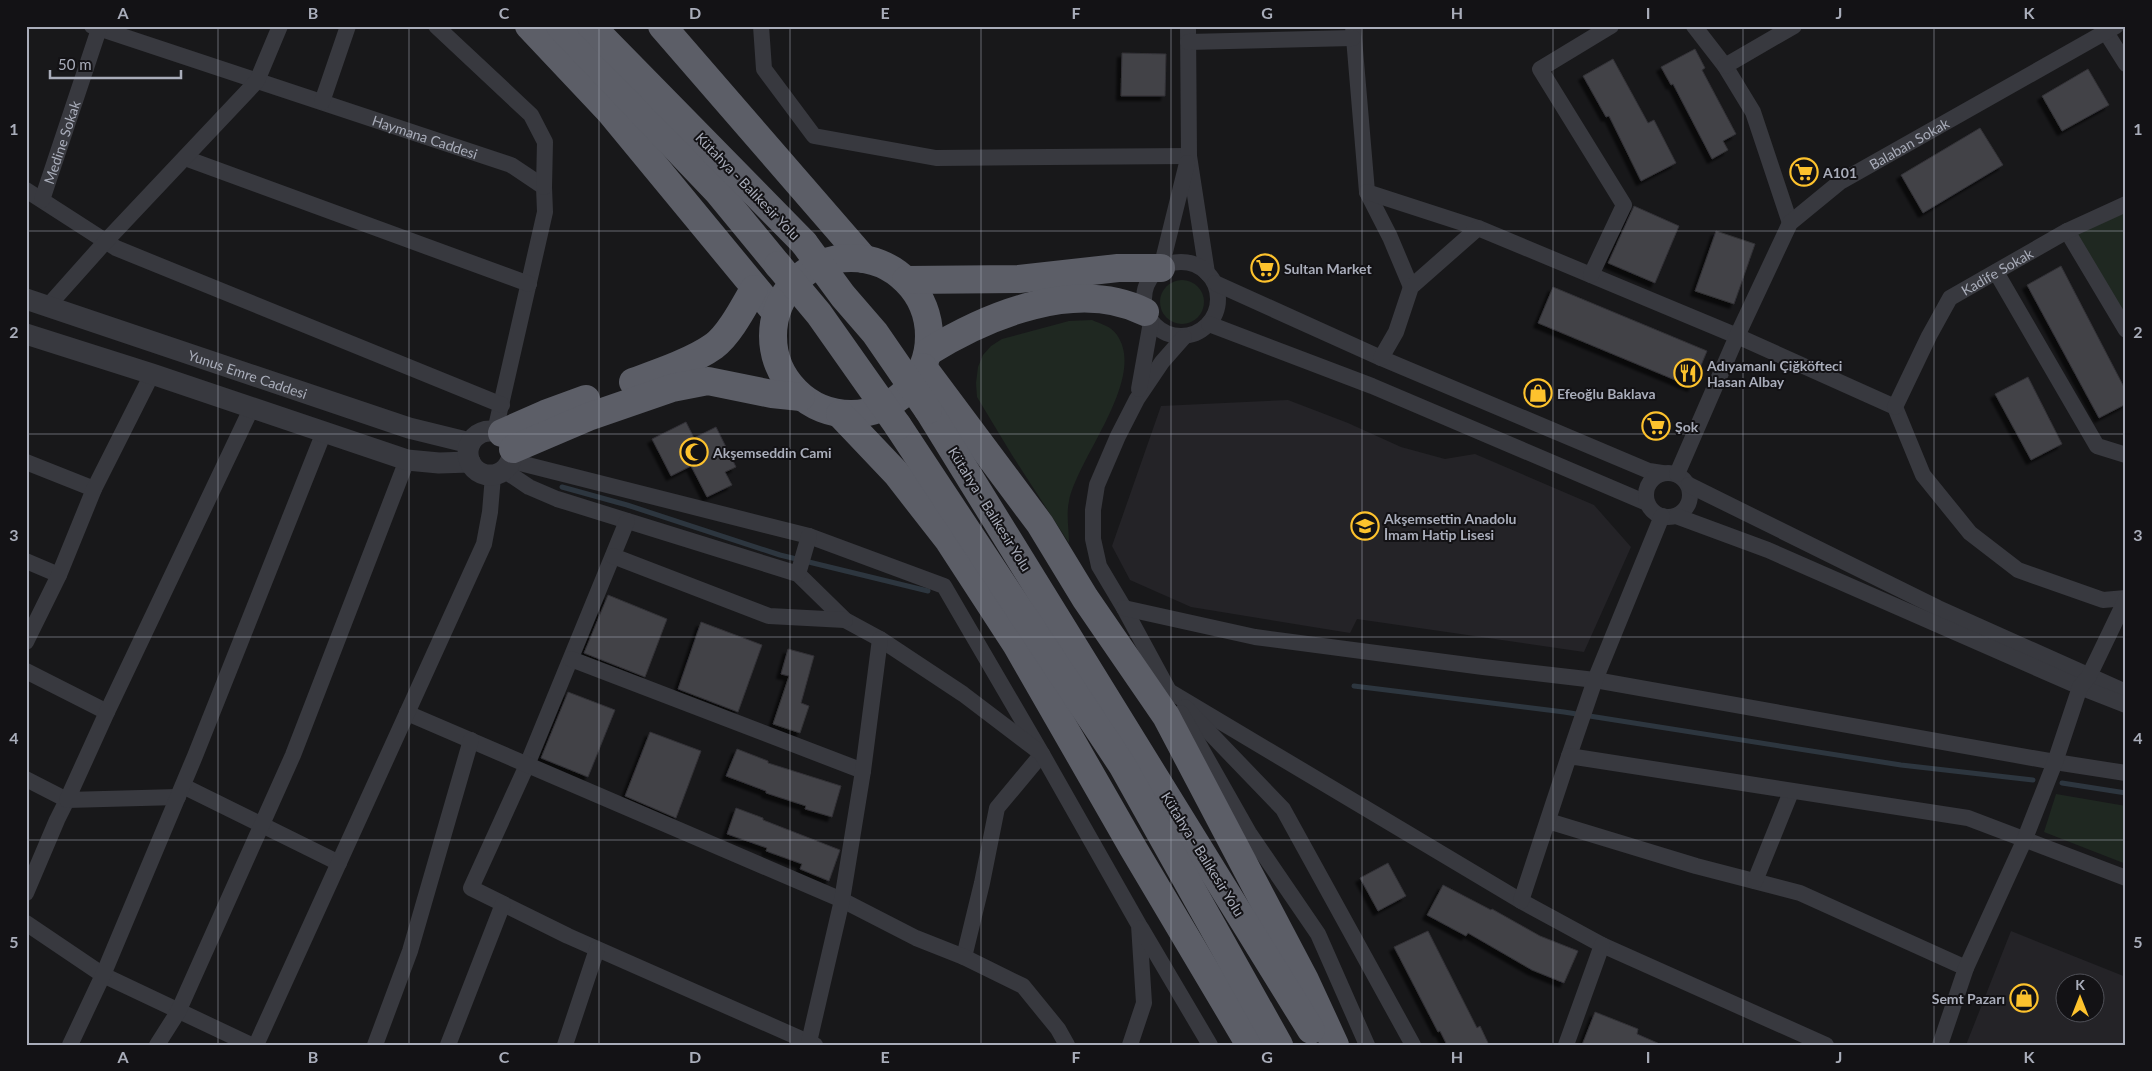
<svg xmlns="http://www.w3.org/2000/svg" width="2152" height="1071" font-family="Lato,sans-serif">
<defs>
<filter id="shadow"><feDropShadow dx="-4.5" dy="4.5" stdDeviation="1" flood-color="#0009"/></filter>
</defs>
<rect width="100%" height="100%" fill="#18181a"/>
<g fill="#242327" fill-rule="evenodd">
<path d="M1288,400l60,23 53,24 44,12 30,-5 119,51 37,42 -47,105 -227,-33 -7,14 -159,-26 -61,-27 -18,-34 49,-140z"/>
<path d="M2011,931l115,46v68h-160zM2064,984h30v30h-30z"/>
</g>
<g fill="#1f2821">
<path d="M2126,209v113l-52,-88z"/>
<circle cx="1182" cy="302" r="22"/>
<path d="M1092,320c9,4 19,6 25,15 30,43 -39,122 -48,166 -3,13 0,29 0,42l-57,-88 -35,-58 -1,-14 2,-16 5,-12 8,-9 11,-7 67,-18z"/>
<path d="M2056,794l70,12v58l-82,-32z"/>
</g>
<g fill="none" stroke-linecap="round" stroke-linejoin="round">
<g stroke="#2d363f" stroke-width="5">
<path d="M562,487l65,18 153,50 148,36"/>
<path d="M1354,686l210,26 337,53 132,15"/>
<path d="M2062,783l64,10"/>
</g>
</g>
<g fill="#424247" stroke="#323136" filter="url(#shadow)">
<path d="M1695,49l10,19 -3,2 34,64 -13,7 5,9 -16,9 -39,-75 -2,1 -10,-18z"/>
<path d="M1122,53l44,1 -1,42h-44z"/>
<path d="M1613,59l35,64 6,-3 22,43 -35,18 -32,-65 -3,1 -23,-41z"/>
<path d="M2088,69l21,36 -47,26 -20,-35z"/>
<path d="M1980,128l23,37 -80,48 -22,-38z"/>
<path d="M1634,206l45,20 -24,57 -47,-20z"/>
<path d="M1716,231l39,13 -21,60 -39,-13z"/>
<path d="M2061,266l65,125v13l-27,14 -72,-133z"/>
<path d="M1553,287l154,64 -15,36 -154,-64z"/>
<path d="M2028,377l34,67 -31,16 -36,-66z"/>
<path d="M686,422l8,16 22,-11 20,40 -11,5 7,13 -25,12 -16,-31 -20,10 -19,-37z"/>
<path d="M608,595l59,24 -22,58 -61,-24z"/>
<path d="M701,622l61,23 -24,67 -60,-23z"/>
<path d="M788,649l26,7 -13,47 8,3 -9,27 -27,-9 16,-48 -8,-2z"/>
<path d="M568,692l47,18 -27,67 -47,-19z"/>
<path d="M650,732l51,19 -25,67 -51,-22z"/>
<path d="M737,749l31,12v2l73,23 -9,31 -27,-8 1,-3 -40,-13v-2l-40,-15z"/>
<path d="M736,808l27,10v2l77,30 -11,31 -29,-12 2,-5 -36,-13 1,-3 -40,-14z"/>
<path d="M1388,863l18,33 -28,15 -18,-33z"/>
<path d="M1443,885l48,25 1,-1 48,27 38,15 -14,32 -32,-13 -64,-37 -2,3 -39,-21z"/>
<path d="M1428,931l49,97 3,-2 9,19h-42l-7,-14 -2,1 -44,-85z"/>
<path d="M1595,1012l43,17 -1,5 25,11h-80z"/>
</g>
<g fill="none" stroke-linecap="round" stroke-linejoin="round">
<g stroke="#38393f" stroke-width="16">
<path id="s1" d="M92,26l419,139 33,22 1,25 -50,219"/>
<path d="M436,26l95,89 14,27 -1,45"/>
<path d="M761,26l3,43 50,67 122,22 253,-2"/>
<path d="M1188,26l1,130 18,117"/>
<path d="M1353,26l14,166 23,45 21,50"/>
<path d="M1694,26l31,40 28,46 37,111"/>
<path d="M2102,26l24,38"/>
<path d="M1188,42l165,-4"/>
<path d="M1725,66l69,-40"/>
<path d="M322,102l26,-76"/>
<path d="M185,158l344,126"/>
<path d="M26,190l90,58 386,157"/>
<path d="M1367,192l111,36 259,108 158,71 28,68 47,58 48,37 85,30 23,-2"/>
<path id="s2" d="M42,200l58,-174"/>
<path d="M2067,231l59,99"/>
<circle cx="1181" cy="299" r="37"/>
<path d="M1161,268l26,-105"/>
<path d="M1996,272l101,174 29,9"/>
<path d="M1591,275l33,-70 -84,-136 71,-43"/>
<path d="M1215,283l166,75 268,113 13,2"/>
<path d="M48,306l58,-65 151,-160 23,-55"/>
<path d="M1209,324l163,62 275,117"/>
<path d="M1184,337l-22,25 -25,37 -19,37 -21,49 -4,25v29l6,27 25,42 45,83 352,210 81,44 224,100"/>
<path d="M1381,358l15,-26 15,-45 67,-59"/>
<path d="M1139,389l12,-67"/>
<path id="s3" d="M1895,407l34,-71 21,-38 117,-67 59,-27"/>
<path d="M512,461l297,75 135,50 98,168 -45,54 -15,75 -18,74"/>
<path d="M26,462l68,27"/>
<path d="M505,471l24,16 28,12 241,75 47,46 35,19 83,55 79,60 97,171 5,78 -14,42"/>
<circle cx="1668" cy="495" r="22"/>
<path id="s4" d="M1677,474l60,-138 53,-113 50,-41 276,-156"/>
<path d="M1689,485l249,123 188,84"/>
<path d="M1676,516l92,34 312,137 46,18"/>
<path d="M627,521l-100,244 -56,123 97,48 247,109"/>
<path d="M613,556l156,60 76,4"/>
<path d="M26,561l33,14"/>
<path d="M798,574l11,-38"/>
<path d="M1124,608l131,29 228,30 112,13 460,82 71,11"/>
<path d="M26,642l33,-67 35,-86 58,-115"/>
<path d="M571,659l292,112"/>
<path d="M26,671l81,41"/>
<path d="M1185,707l98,102 130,236"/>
<path d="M407,713l435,187 74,38 48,19 59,29 35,43 9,16"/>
<path d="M1181,713l68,120 69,101 49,111"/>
<path d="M1569,756l26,-76 67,-164"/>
<path d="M26,779l41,21 -10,20 -31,73"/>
<path d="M183,786l156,77"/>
<path d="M178,797l-111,3 40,-88 145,-305"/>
<path d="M1548,821l148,45 104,27 166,75"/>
<path d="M1755,881l36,-89"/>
<path d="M1521,901l48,-145 399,62 158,60"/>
<path d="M26,923l77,52 148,70"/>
<path d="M1141,928l69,117"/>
<path d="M809,1042l33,-142 21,-129 17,-132"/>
<path d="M70,1045l33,-70 92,-219 129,-324"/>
<path d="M157,1045l21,-33 115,-257 114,-295"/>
<path d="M256,1045l228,-501 6,-32 3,-36"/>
<path d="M375,1045l35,-94 61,-211"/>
<path d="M448,1045l55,-141"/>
<path d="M565,1045l32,-96"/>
<path d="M1566,1045l36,-100"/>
<path d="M1940,1045l26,-77 58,-127 31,-79 25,-75 9,-11 37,-77"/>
</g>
<g stroke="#38393f" stroke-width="21">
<path id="s5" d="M26,299l383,129 61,15"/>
<path d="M26,334l126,40 255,86 32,3 31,-1"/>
<circle cx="490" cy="453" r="22"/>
</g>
<g stroke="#5c5e67" stroke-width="28">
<path d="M529,26l82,87 165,200"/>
<path d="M560,26l158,166 60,73"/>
<path d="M591,26l213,217"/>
<path d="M662,26l202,233"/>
<circle cx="851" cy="336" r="78"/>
<path d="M906,280l113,-1 99,-11h43"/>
<path d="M928,352c60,-37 149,-74 217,-40"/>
<path d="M923,367l117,157 45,74 81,118 139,264 30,65"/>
<path d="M633,382c25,-9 60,-21 81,-36 16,-12 30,-40 40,-57"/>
<path d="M928,410l383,620"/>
<path d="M840,414l56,59 53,68 67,103 117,204 117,197"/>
<path d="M898,426l224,339 157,280"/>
<path d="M502,433l43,-19 41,-15"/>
<path d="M513,449l75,-32 84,-29 36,-7 64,13 29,3"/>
</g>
<g stroke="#5c5e67" stroke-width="28">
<path d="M804,243l39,53 32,37 53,77"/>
<path d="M778,265l41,49 79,112"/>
</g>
</g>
<path fill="none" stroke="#a9adba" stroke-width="1" stroke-opacity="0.55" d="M218,26v1019M409,26v1019M599,26v1019M790,26v1019M981,26v1019M1171,26v1019M1362,26v1019M1553,26v1019M1743,26v1019M1934,26v1019M26,231h2100M26,434h2100M26,637h2100M26,840h2100"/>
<defs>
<g id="supermarket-ring" transform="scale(1.4375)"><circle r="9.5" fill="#131215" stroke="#fdc22d" stroke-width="1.5"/><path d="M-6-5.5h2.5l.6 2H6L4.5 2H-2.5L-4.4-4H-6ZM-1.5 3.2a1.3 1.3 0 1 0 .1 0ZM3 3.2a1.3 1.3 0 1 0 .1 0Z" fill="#fdc22d"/></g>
<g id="restaurant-ring" transform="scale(1.4375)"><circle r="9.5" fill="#131215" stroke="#fdc22d" stroke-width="1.5"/><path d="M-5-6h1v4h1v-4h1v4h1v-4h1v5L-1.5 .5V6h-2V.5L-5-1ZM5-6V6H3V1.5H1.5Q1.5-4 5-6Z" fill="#fdc22d"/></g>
<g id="shop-ring" transform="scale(1.4375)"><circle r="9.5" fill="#131215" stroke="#fdc22d" stroke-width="1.5"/><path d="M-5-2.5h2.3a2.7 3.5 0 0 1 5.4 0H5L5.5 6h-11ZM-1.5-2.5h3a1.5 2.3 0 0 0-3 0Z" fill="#fdc22d"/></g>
<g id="mosque-ring" transform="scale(1.4375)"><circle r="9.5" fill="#131215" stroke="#fdc22d" stroke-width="1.5"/><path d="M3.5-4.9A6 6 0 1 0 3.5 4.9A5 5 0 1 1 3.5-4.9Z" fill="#fdc22d"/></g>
<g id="school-ring" transform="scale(1.4375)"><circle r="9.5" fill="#131215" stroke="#fdc22d" stroke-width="1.5"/><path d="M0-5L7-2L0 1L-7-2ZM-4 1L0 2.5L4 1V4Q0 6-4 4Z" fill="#fdc22d"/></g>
</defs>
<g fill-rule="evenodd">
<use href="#supermarket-ring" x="1804" y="172"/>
<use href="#supermarket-ring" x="1265" y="268"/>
<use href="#restaurant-ring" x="1688" y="373"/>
<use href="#shop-ring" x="1538" y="393"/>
<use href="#supermarket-ring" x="1656" y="426"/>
<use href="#mosque-ring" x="694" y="452"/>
<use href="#school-ring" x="1365" y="526"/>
<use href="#shop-ring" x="2024" y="998"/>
</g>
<g text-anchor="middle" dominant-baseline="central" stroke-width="4" stroke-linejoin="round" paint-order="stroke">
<g font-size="14" fill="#a9adba" stroke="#131215">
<text stroke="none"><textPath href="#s1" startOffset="351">Haymana Caddesi</textPath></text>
<text stroke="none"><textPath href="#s2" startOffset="61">Medine Sokak</textPath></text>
<text stroke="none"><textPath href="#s4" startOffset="419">Balaban Sokak</textPath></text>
<text transform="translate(748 186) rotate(46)">Kütahya - Balıkesir Yolu</text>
<text stroke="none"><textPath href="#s3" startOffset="176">Kadife Sokak</textPath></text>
<text stroke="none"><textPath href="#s5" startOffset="234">Yunus Emre Caddesi</textPath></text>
<text transform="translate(990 509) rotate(58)">Kütahya - Balıkesir Yolu</text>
<text transform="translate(1203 854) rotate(58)">Kütahya - Balıkesir Yolu</text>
</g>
<g font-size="14" font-weight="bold" fill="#a9adba" stroke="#131215" text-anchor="start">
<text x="1823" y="172">A101</text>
<text x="1284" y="268">Sultan Market</text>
<text x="1707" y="365">Adıyamanlı Çiğköfteci<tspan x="1707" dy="16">Hasan Albay</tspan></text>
<text x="1557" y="393">Efeoğlu Baklava</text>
<text x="1675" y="426">Şok</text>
<text x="713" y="452">Akşemseddin Cami</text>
<text x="1384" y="518">Akşemsettin Anadolu<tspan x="1384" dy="16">İmam Hatip Lisesi</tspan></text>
<text x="2005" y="998" text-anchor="end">Semt Pazarı</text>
</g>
</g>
<rect width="2152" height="1071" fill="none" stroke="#131215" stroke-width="55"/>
<g transform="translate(2080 998)"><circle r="24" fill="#131215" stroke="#4f5057"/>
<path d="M0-4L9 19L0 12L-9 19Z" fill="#fdc22d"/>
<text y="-8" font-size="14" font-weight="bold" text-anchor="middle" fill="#a9adba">K</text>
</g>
<path d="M50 70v8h131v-8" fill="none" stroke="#a9adba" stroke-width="2.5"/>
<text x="58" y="70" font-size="15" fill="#a9adba" stroke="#131215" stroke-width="4" paint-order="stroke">50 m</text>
<rect x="28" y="28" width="2096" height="1016" fill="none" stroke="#a9adba" stroke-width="2"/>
<g font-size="16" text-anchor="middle" font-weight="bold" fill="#a9adba">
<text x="123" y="19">A</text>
<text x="313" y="19">B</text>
<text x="504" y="19">C</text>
<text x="695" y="19">D</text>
<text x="885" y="19">E</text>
<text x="1076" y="19">F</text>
<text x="1267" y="19">G</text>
<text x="1457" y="19">H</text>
<text x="1648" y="19">I</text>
<text x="1839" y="19">J</text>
<text x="2029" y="19">K</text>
<text x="14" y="135">1</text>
<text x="2138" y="135">1</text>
<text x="14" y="338">2</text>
<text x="2138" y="338">2</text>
<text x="14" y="541">3</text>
<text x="2138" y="541">3</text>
<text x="14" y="744">4</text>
<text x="2138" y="744">4</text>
<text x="14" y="948">5</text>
<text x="2138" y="948">5</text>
<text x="123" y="1063">A</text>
<text x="313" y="1063">B</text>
<text x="504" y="1063">C</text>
<text x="695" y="1063">D</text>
<text x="885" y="1063">E</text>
<text x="1076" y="1063">F</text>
<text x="1267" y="1063">G</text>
<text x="1457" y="1063">H</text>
<text x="1648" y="1063">I</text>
<text x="1839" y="1063">J</text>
<text x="2029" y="1063">K</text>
</g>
</svg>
